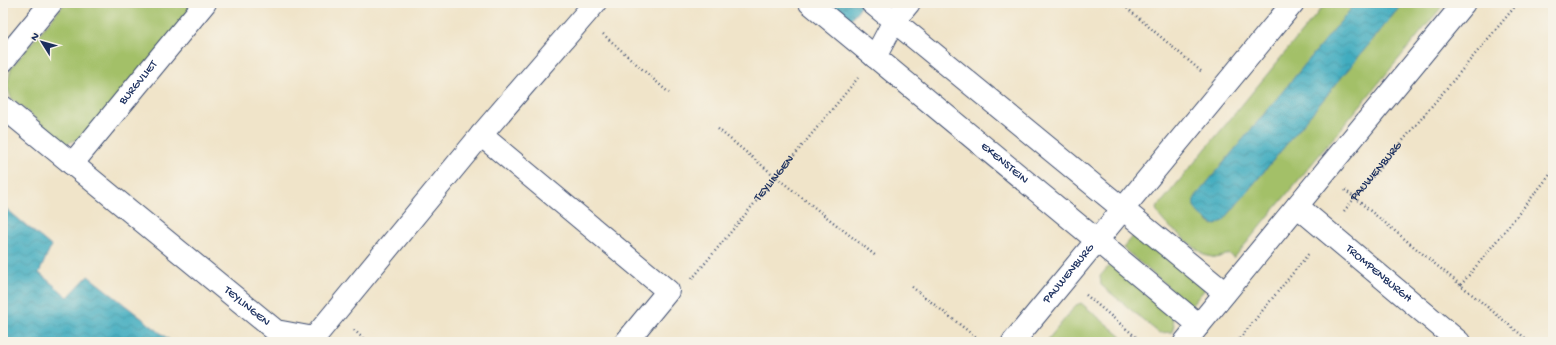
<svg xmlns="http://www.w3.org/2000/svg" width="1556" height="345" font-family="'Gochi Hand',sans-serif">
<defs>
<pattern id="water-waves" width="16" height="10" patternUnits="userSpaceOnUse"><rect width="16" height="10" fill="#40acbf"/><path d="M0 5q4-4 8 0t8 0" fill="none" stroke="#358c9e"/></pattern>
</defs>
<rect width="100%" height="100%" fill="#f7f3e8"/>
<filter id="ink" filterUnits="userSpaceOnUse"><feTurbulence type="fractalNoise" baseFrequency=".025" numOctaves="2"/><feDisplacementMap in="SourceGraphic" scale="8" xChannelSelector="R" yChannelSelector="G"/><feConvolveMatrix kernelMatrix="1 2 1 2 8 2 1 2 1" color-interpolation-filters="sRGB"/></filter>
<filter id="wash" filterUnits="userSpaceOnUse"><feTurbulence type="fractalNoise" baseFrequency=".012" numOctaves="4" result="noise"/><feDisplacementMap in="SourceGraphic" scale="16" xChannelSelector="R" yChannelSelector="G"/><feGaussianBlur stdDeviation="0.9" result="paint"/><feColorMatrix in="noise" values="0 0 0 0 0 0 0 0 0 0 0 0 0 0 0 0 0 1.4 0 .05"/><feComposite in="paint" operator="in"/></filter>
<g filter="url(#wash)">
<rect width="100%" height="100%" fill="#f0e4c9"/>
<g fill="#a3c067" stroke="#5f7862">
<path d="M65,3h134l-107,130 -26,11 -55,-46 -4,-12 4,-18z"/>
<path d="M1326,3h30l-160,193 -1,13 14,14 4,2 10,-4 180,-218h42l-211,255 -5,-4 -13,4 -12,-3 -38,-31 -6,-7 -4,-8z"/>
<path d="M1136,233l69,56 -14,17 -68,-58z"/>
<path d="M1110,265l62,51 2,9 -2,7 -13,1 -58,-48 -1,-9z"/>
<path d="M1081,303l47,39h-82l30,-37z"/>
</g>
<g fill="url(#water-waves)" stroke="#2e6e8e">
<path d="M827,3h35l1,1 -14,17z"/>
<path d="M1356,3h47l-180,218 -7,4c-6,-1 -21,-13 -22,-19 -1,-4 0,-7 2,-10z"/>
<path d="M3,206l48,40 -12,27 29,24 20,-21 84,66h-169z"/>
</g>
</g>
<g filter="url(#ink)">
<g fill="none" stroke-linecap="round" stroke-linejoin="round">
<g stroke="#3b4a6e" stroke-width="24">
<g id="minor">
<path id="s3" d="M810,3l389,322"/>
<path d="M872,3l353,290"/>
<path d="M875,57l19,-36 15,-18"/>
<path d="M3,61l48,-58"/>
<path id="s4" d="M3,107l273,224 38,7 167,-203 114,-132"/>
<path d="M481,135l187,156 -42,51"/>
<path id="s5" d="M72,164l133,-161"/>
<path id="s6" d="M1297,206l162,136"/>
<path id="s7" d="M1013,342l280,-339"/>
<path d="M1185,342l279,-339"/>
</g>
</g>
<g stroke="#3b4a6e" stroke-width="2.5" stroke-dasharray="1 3" stroke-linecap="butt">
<path d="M1121,3l81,69"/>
<path d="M603,34l66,59"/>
<path d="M718,129l58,48 100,79"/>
<path d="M1345,190l185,152"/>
<path id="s1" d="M1344,211l174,-208"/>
<path id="s2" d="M692,279l166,-201"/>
<path d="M1461,285l92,-114"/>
<path d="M912,287l70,55"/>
<path d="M1086,295l56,47"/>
<path d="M354,330l13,12"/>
<path d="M1237,342l73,-90"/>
</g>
<use href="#minor" stroke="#fff" stroke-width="22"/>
</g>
</g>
<g text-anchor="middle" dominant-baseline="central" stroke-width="3" stroke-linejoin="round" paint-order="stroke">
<g font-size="12" fill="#1b2f5e" stroke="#f7f3e8">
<text stroke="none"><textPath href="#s5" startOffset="105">BURGVLIET</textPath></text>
<text stroke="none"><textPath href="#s3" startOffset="252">EKENSTEIN</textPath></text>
<text stroke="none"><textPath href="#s1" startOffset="51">PAUWENBURG</textPath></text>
<text stroke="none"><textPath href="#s2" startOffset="130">TEYLINGEN</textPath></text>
<text stroke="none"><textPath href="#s7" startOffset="88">PAUWENBURG</textPath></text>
<text stroke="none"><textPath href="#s6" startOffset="106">TROMPENBURGH</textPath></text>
<text stroke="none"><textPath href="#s4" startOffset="315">TEYLINGEN</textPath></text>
</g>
</g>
<rect width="1556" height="345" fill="none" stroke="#f7f3e8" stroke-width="16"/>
<g transform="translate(42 42) rotate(307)" stroke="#f7f3e8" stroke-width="3" paint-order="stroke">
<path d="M0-3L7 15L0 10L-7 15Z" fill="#1b2f5e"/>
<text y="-6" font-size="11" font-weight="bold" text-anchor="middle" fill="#1b2f5e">N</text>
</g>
</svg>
